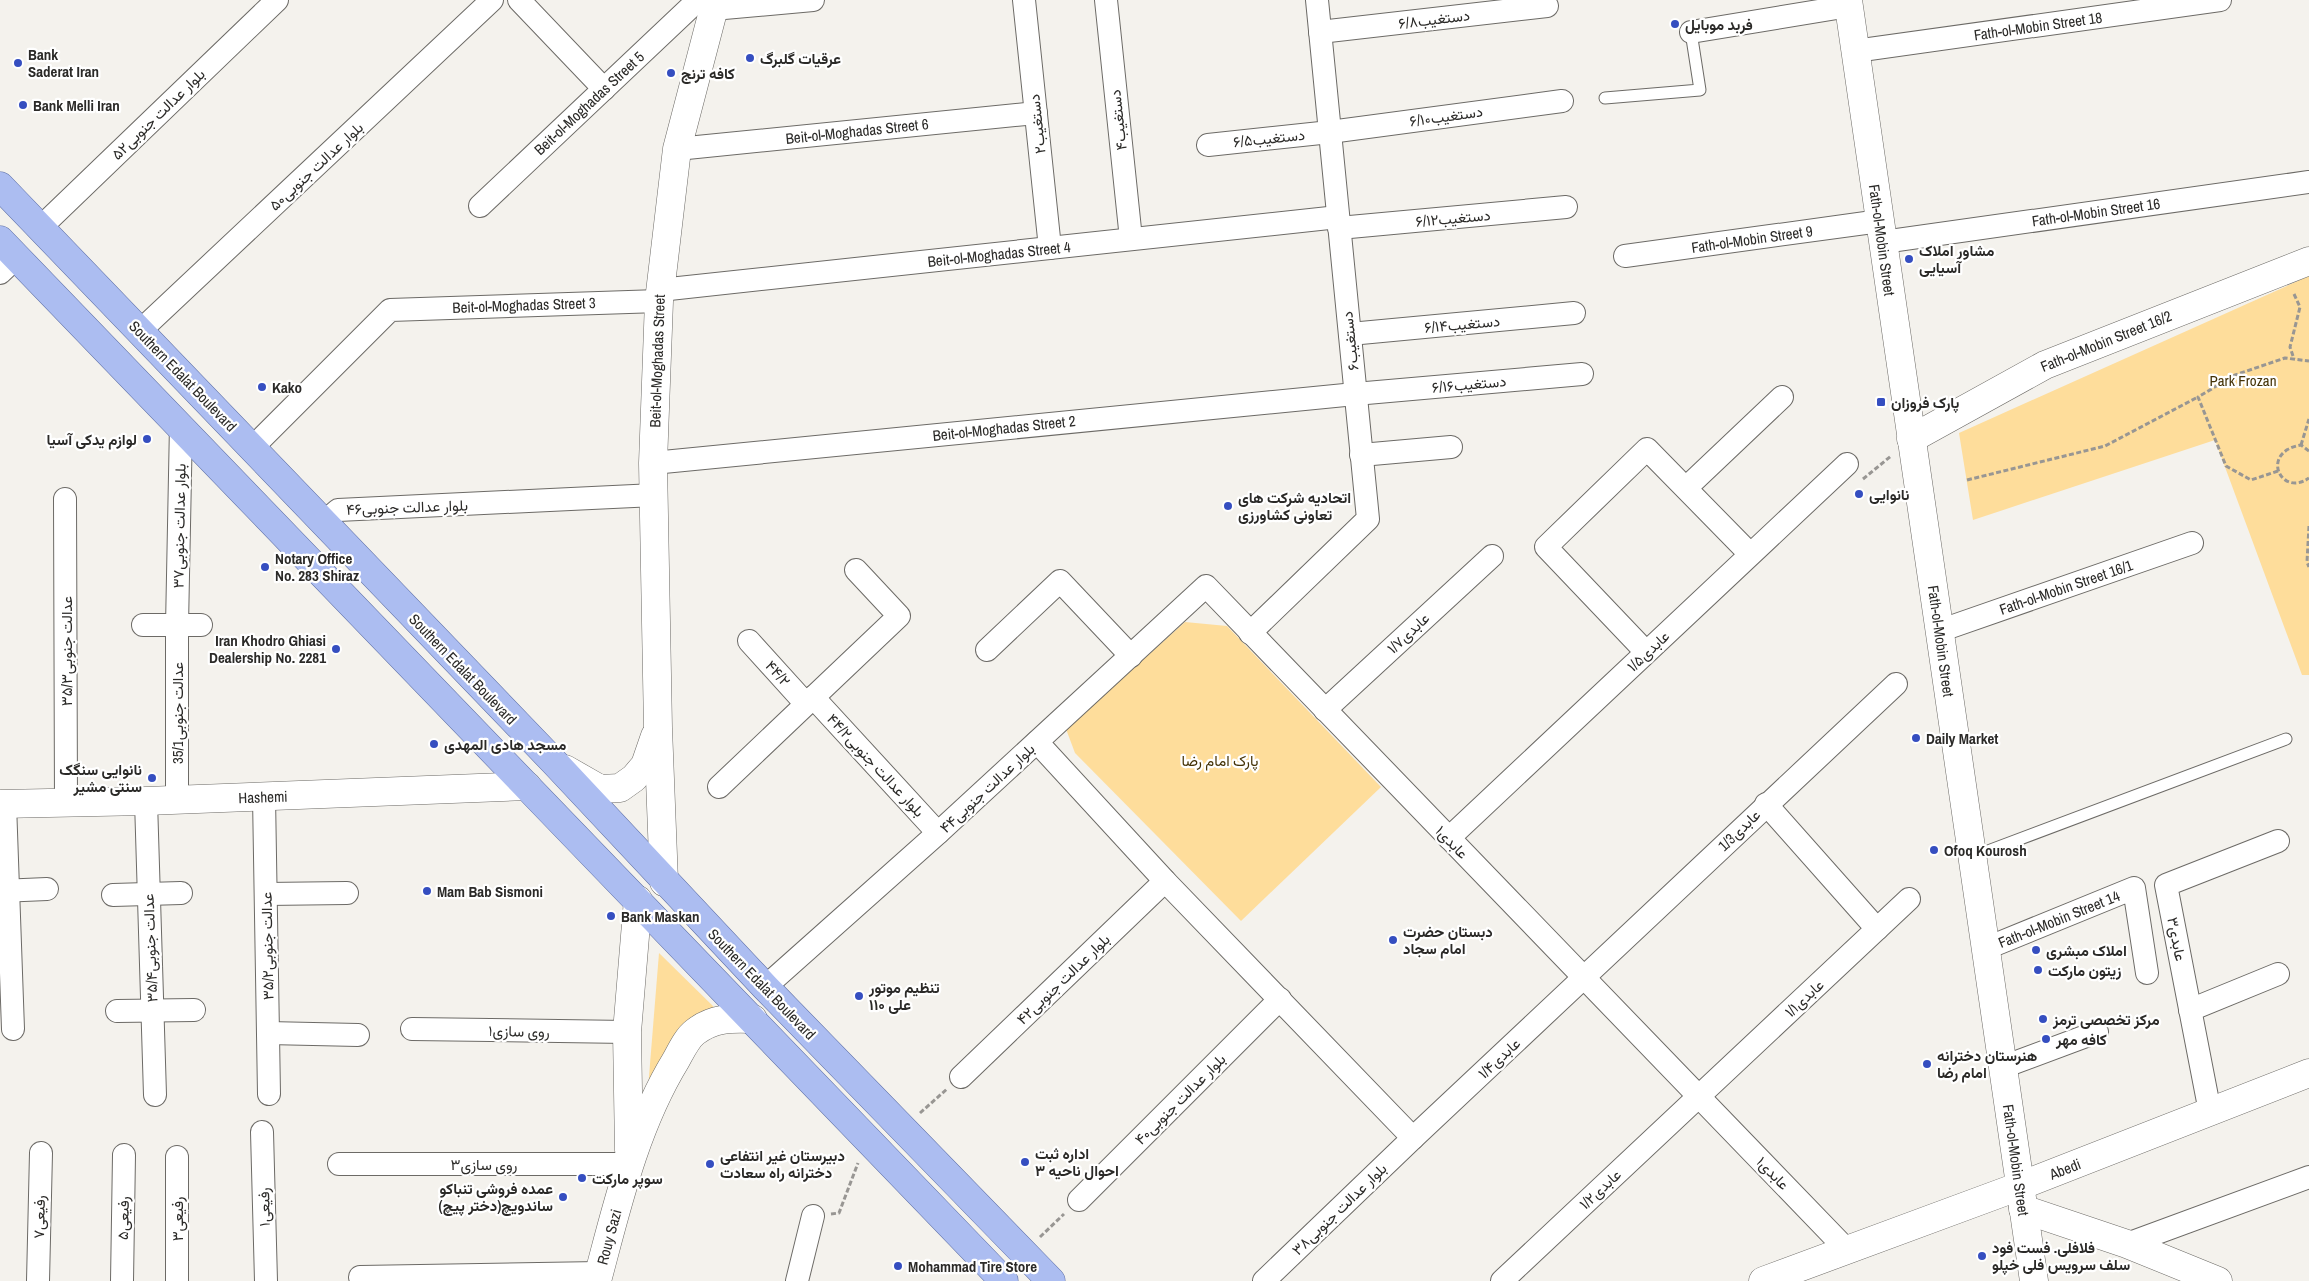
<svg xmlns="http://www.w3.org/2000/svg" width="2309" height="1281" font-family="'Archivo Narrow',Vazirmatn,sans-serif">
<rect width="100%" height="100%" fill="#f4f2ed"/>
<g fill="#fedd9b">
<path d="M2309,276v399h-7l-87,-235 -242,80 -14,-87z"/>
<path d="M1185,622l42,4 154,161 -140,134 -166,-168 -9,-24z"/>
<path d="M659,953l58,57 -70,91z"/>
</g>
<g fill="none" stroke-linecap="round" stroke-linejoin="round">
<g stroke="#6c6a66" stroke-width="13">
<g id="service">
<path d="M1605,98l95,-8 -9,-58"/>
<path d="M1972,857l314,-118"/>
</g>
</g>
<g stroke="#6c6a66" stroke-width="24">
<g id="minor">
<path d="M519,0l85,89"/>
<path d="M1024,0l26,248"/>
<path d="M1106,0l25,239"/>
<path d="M713,9l100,-9"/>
<path d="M1320,32l227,-26"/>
<path d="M1691,32l158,-26"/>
<path d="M1855,51l365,-51"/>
<path d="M1208,145l122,-13 232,-31"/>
<path d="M677,149l359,-36"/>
<path d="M480,206l218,-206"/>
<path d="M40,228l237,-228"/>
<path d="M1339,228l227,-21"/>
<path d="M1883,242l426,-60"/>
<path d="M1625,256l255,-35"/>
<path d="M0,273l17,-16"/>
<path d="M660,290l678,-73"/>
<path d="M140,331l352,-331"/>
<path d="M1350,334l224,-21"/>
<path d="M252,448l138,-138 269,-9"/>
<path d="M1361,455l90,-8"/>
<path d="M653,463l702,-69 227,-20"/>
<path d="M1686,488l96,-91"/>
<path d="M65,499l1,304"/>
<path d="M323,523l15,-13 317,-15"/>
<path d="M143,625h58"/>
<path d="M1939,631l253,-88"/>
<path d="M1250,633l118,-114 -51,-519"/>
<path d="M749,641l57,63"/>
<path d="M987,650l73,-69 71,75"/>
<path d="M1646,652l-100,-105 101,-98 103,105"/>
<path d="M813,697l125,136"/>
<path d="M1325,710l167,-154"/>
<path d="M1037,742l128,139 248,257"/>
<path d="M719,787l180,-171 -43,-46"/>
<path d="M264,797l5,297"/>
<path d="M177,800v-174l4,-201"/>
<path d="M146,801l9,294"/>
<path d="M5,804l8,225"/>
<path d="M1766,804l111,125"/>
<path d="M1449,838l398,-374"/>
<path d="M0,891l47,-2"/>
<path d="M266,894l81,-1"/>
<path d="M113,895l68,-2"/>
<path d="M1987,948l147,-60 13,85"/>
<path d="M765,987l173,-154 268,-247 641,664"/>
<path d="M2190,1010l88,-36"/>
<path d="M117,1011l77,-1"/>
<path d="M412,1029l215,3"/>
<path d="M268,1033l90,2"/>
<path d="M2003,1067l94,-35"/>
<path d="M961,1077l204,-196"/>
<path d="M2210,1112l-44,-227 112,-44"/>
<path d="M262,1132l4,149"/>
<path d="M339,1164h290"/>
<path d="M1079,1200l201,-201"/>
<path d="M2127,1244l182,-67"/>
<path d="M360,1277l239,-4"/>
<path d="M38,1281l3,-128"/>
<path d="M122,1281l2,-126"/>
<path d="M177,1281v-124"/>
<path d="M797,1281l16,-65"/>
<path d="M1264,1281l149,-143 483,-454"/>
<path d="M1502,1281l407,-382"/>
</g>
</g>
<g stroke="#6c6a66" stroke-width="29">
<g id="tertiary">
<path d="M1848,0l186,1281"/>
<path d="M1911,439l134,-74 264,-104"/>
<path d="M565,769l35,20 20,-1 14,-10 11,-13 10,-29"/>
<path d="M0,804l146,-3 381,-15"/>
<path d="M664,882l-6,-154 -5,-265 6,-162 18,-152 39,-149"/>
<path d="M629,1150l-2,-118 11,-132"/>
<path d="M2023,1209l104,35 91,37"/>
<path d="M597,1281c20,-75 38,-154 79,-221 5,-9 11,-22 19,-28 18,-14 36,-14 58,-13"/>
<path d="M1763,1281l257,-95 289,-113"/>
</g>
</g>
<g stroke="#5b6da4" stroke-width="29">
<g id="primary">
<path d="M0,186l554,576 211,225 286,294"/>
<path d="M0,240l1004,1041"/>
</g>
</g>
<g stroke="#989693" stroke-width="3" stroke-dasharray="5 2.5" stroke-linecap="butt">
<path d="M2294,294l6,13 -10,40 4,12"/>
<path d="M2301,445l8,-26"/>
<path d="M2309,451l-8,-6c-42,7 -20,53 8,33"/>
<path d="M2278,471l-27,9 -25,-14 -28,-69 37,-22 50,-17 24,3"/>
<path d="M1863,479l28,-23"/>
<path d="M1967,480l138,-34 93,-49"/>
<path d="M2309,526l-2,36 2,5"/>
<path d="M920,1113l27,-24"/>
<path d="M831,1214l8,-1 19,-50"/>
<path d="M1040,1237l24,-23"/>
</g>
<use href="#service" stroke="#fff" stroke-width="11"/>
<use href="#minor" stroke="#fff" stroke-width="22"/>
<use href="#tertiary" stroke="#fff" stroke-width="28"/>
<use href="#primary" stroke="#acbdf1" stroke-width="28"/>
</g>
<g fill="#354ec0" stroke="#fff" stroke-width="2">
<circle cx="1675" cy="24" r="5"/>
<circle cx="750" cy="58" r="5"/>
<circle cx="18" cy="63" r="5"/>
<circle cx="671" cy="73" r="5"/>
<circle cx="23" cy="105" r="5"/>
<circle cx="1909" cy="259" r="5"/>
<circle cx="262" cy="387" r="5"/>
<rect x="1876" y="397" width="10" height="10" rx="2.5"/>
<circle cx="147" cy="439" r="5"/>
<circle cx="1859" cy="494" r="5"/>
<circle cx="1228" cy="506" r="5"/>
<circle cx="265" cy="567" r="5"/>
<circle cx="336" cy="649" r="5"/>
<circle cx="1916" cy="738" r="5"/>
<circle cx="434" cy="744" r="5"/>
<circle cx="152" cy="778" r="5"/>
<circle cx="1934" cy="850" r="5"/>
<circle cx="427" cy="891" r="5"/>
<circle cx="611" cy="916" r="5"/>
<circle cx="1393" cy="940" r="5"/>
<circle cx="2036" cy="950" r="5"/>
<circle cx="2038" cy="970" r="5"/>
<circle cx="859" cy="996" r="5"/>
<circle cx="2043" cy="1019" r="5"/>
<circle cx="2046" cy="1039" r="5"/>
<circle cx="1927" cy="1064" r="5"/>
<circle cx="1025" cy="1162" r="5"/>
<circle cx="710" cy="1164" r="5"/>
<circle cx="582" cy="1178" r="5"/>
<circle cx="563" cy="1197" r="5"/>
<circle cx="1982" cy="1256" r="5"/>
<circle cx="898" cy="1266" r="5"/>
</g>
<g text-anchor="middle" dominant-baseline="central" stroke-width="4.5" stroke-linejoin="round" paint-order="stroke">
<g font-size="15" fill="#2b2a28" stroke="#fff">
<text transform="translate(1434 19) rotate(-7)">دستغیب۶/۸</text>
<text transform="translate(2038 26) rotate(-8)">Fath-ol-Mobin Street 18</text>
<text transform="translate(589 103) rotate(-43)">Beit-ol-Moghadas Street 5</text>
<text transform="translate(158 114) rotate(-44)">بلوار عدالت جنوبی۵۲</text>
<text transform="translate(1446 116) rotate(-8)">دستغیب۶/۱۰</text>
<text transform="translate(1118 120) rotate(-96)">دستغیب۴</text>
<text transform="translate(1037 124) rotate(-96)">۲دستغیب</text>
<text transform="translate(857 131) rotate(-6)">Beit-ol-Moghadas Street 6</text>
<text transform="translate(1269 138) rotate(-6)">دستغیب۶/۵</text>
<text transform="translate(316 166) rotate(-43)">بلوار عدالت جنوبی۵۰</text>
<text transform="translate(2096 212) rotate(-8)">Fath-ol-Mobin Street 16</text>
<text transform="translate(1453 218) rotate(-5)">دستغیب۶/۱۲</text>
<text transform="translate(1752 239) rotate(-8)">Fath-ol-Mobin Street 9</text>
<text transform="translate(1882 240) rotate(82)">Fath-ol-Mobin Street</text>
<text transform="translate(999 254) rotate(-6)">Beit-ol-Moghadas Street 4</text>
<text transform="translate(524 305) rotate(-2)">Beit-ol-Moghadas Street 3</text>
<text transform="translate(1462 324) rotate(-5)">دستغیب۶/۱۴</text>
<text transform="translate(1350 341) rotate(-96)">دستغیب۶</text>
<text transform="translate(2106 341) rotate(-22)">Fath-ol-Mobin Street 16/2</text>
<text transform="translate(657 361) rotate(-88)">Beit-ol-Moghadas Street</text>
<text transform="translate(183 376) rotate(46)">Southern Edalat Boulevard</text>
<text transform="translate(1469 384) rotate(-5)">دستغیب۶/۱۶</text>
<text transform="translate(1004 428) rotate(-6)">Beit-ol-Moghadas Street 2</text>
<text transform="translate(407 507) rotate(-2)">بلوار عدالت جنوبی۴۶</text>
<text transform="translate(179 526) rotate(-89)">بلوار عدالت جنوبی۳۷</text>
<text transform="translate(2066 587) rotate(-19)">Fath-ol-Mobin Street 16/1</text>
<text transform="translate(1408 633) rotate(-43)">عابدی۱/۷</text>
<text transform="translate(1941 641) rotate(82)">Fath-ol-Mobin Street</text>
<text transform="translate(66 651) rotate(-90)">عدالت جنوبی۳۵/۳</text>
<text transform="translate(1648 651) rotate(-43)">عابدی۱/۵</text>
<text transform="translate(463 669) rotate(46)">Southern Edalat Boulevard</text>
<text transform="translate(778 673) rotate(48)">۴۴/۲</text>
<text transform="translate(177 713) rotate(-90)">35/1عدالت جنوبی</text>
<text transform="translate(876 765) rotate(47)">بلوار عدالت جنوبی۴۴/۲</text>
<text transform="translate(987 788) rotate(-43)">بلوار عدالت جنوبی۴۴</text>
<text transform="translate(263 797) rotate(-2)">Hashemi</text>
<text transform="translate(1739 830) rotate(-44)">عابدی1/3</text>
<text transform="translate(1452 842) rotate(46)">۱عابدی</text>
<text transform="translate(2059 919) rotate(-22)">Fath-ol-Mobin Street 14</text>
<text transform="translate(2177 939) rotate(79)">عابدی۳</text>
<text transform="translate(267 946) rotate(-91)">عدالت جنوبی۳۵/۲</text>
<text transform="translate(150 948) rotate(-92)">عدالت جنوبی۳۵/۴</text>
<text transform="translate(1063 979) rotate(-44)">بلوار عدالت جنوبی۴۲</text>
<text transform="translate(762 984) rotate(46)">Southern Edalat Boulevard</text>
<text transform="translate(1804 998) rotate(-43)">عابدی۱/۱</text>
<text transform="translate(519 1031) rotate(1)">روی سازی۱</text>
<text transform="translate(1499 1058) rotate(-43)">عابدی۱/۴</text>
<text transform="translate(1180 1099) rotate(-45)">بلوار عدالت جنوبی۴۰</text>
<text transform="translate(2016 1160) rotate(82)">Fath-ol-Mobin Street</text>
<text x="484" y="1164">روی سازی۳</text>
<text transform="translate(2065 1169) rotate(-21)">Abedi</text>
<text transform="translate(1773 1173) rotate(46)">عابدی۱</text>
<text transform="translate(1600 1189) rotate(-43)">عابدی۱/۲</text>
<text transform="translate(264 1207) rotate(-91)">رفیعی۱</text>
<text transform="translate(1339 1209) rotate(-44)">بلوار عدالت جنوبی۳۸</text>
<text transform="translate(39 1217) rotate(-89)">رفیعی۷</text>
<text transform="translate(123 1218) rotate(-89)">رفیعی۵</text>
<text transform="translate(177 1219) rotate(-90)">رفیعی۳</text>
<text transform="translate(609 1237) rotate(-75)">Rouy Sazi</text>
</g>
<g font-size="15" font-weight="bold" fill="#2b2a28" stroke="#fff" text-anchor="start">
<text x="1685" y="24">فربد موبایل</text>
<text x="28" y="54">Bank<tspan x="28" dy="17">Saderat Iran</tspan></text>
<text x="760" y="58">عرقیات گلبرگ</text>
<text x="681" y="73">کافه ترنج</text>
<text x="33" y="105">Bank Melli Iran</text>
<text x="1919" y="250">مشاور املاک<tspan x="1919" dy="17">آسیایی</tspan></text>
<text x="272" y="387">Kako</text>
<text x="1891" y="402">پارک فروزان</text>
<text x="137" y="439" text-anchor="end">لوازم یدکی آسیا</text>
<text x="1869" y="494">نانوایی</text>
<text x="1238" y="497">اتحادیه شرکت های<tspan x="1238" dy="17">تعاونی کشاورزی</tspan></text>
<text x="275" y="558">Notary Office<tspan x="275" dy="17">No. 283 Shiraz</tspan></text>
<text x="326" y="640" text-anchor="end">Iran Khodro Ghiasi<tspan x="326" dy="17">Dealership No. 2281</tspan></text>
<text x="1926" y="738">Daily Market</text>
<text x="444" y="744">مسجد هادی المهدی</text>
<text x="142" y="769" text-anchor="end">نانوایی سنگک<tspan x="142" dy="17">سنتی مشیر</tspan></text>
<text x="1944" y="850">Ofoq Kourosh</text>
<text x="437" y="891">Mam Bab Sismoni</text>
<text x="621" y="916">Bank Maskan</text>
<text x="1403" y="931">دبستان حضرت<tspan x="1403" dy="17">امام سجاد</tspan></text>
<text x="2046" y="950">املاک مبشری</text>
<text x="2048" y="970">زیتون مارکت</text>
<text x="869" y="987">تنظیم موتور<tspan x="869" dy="17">علی ۱۱۰</tspan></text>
<text x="2053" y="1019">مرکز تخصصی ترمز</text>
<text x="2056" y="1039">کافه مهر</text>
<text x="1937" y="1055">هنرستان دخترانه<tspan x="1937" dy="17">امام رضا</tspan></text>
<text x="1035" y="1153">اداره ثبت<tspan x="1035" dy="17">احوال ناحیه ۳</tspan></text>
<text x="720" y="1155">دبیرستان غیر انتفاعی<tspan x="720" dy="17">دخترانه راه سعادت</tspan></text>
<text x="592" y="1178">سوپر مارکت</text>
<text x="553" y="1188" text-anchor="end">عمده فروشی تنباکو<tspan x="553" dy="17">ساندویچ(دختر پیچ)</tspan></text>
<text x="1992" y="1247">فلافلی. فست فود<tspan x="1992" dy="17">سلف سرویس فلی خپلو</tspan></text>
<text x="908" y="1266">Mohammad Tire Store</text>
</g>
<g font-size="15" fill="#443206" stroke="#fff">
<text x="2243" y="380">Park Frozan</text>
<text x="1220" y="760">پارک امام رضا</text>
</g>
</g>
</svg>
